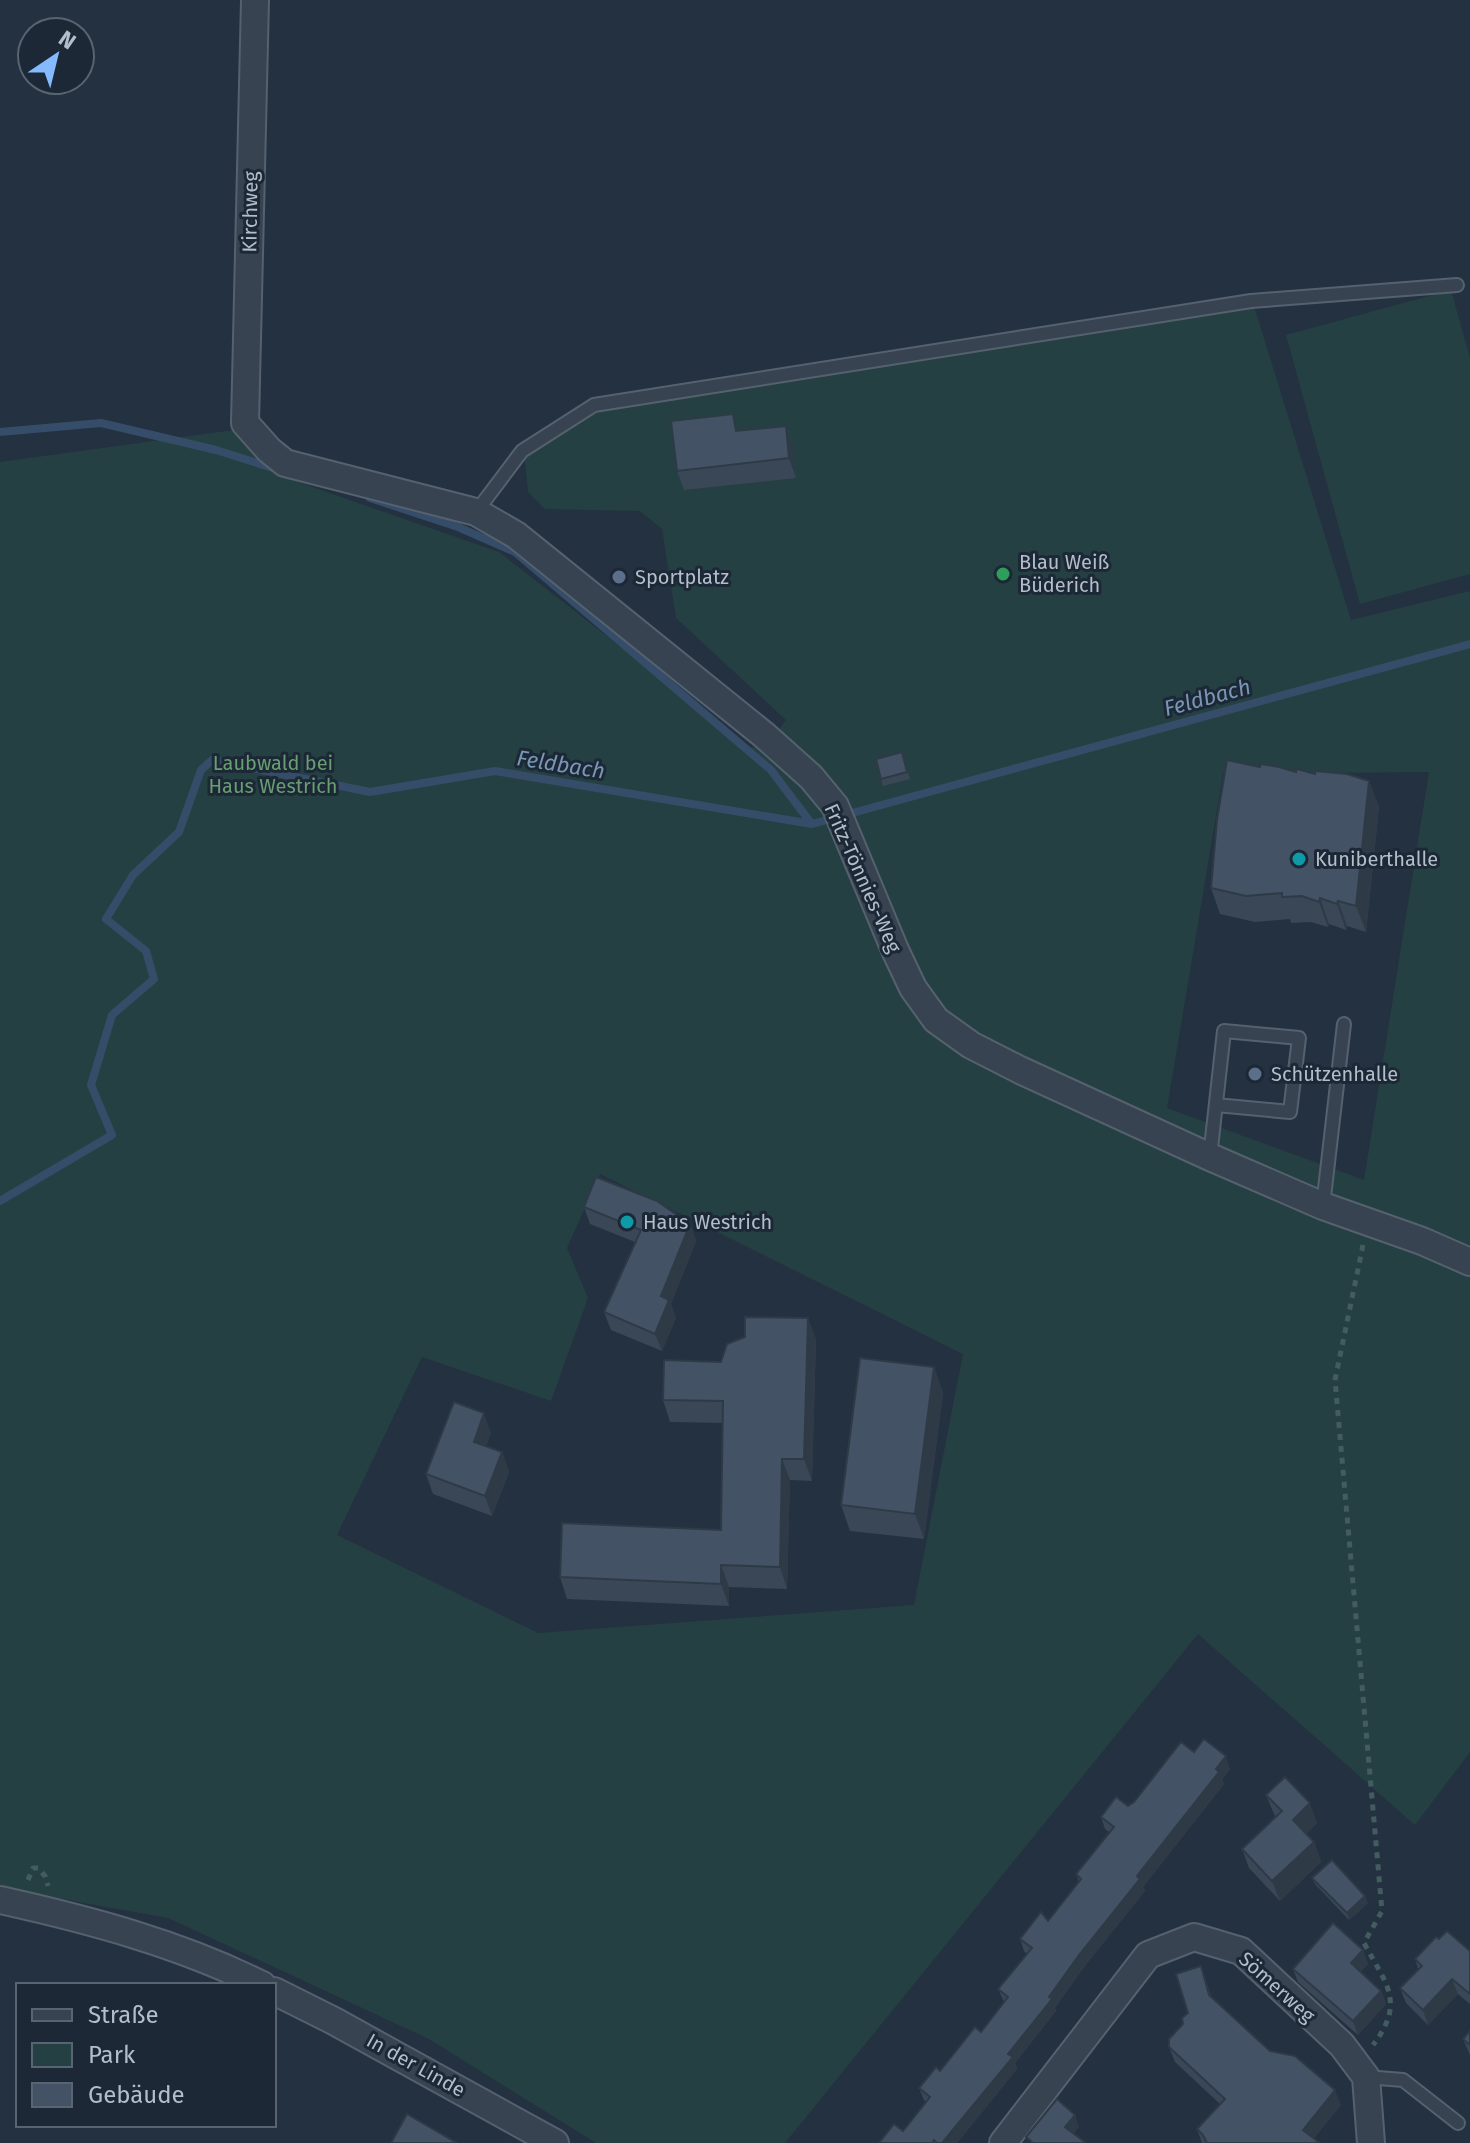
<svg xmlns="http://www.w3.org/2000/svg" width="1470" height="2143" font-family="'Fira Sans',sans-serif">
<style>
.green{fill:#254042;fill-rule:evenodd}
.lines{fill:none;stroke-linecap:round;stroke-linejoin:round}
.stream{stroke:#354d69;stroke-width:8}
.service-casing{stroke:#55616e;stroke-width:16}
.minor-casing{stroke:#55616e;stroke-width:30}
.path{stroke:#435d5f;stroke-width:5;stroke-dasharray:6 6;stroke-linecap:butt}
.service{stroke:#374351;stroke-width:12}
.minor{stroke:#374351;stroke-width:26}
.wall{fill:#3a4757}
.shaded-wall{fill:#2f3a47}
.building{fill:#435365;stroke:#2f3a47;stroke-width:2}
.leisure-dot{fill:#2e9e5b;stroke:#1c2836;stroke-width:3}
.service-dot{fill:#5c6f8a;stroke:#1c2836;stroke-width:3}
.culture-dot{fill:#0f9aa8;stroke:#1c2836;stroke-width:3}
.labels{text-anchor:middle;stroke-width:6;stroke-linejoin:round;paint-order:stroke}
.street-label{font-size:20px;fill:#b3becb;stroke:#1c2836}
.poi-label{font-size:20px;fill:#b3becb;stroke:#1c2836;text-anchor:start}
.park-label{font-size:20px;fill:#689e72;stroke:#1c2836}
.water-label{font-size:22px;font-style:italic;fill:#7996b5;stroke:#1c2836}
</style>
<rect width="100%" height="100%" fill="#233141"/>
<!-- green -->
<g class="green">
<polygon points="1451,290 1470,358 1470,574 1360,604 1286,335"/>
<path d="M 1254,306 L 1351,620 L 1470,591 L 1470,1752 L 1415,1825 L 1198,1634 L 785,2143 L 596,2143 L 429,2039 L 168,1918 L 0,1888 L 0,462 L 234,430 L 298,482 L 499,552 L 749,747 L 766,747 L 786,720 L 676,618 L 662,529 L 640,511 L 545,509 L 528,492 L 524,452 L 595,410 ZM 1429,772 L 1364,1180 L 1167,1108 L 1223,774 ZM 600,1174 L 963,1354 L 914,1605 L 538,1633 L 337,1535 L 422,1357 L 551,1401 L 588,1298 L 567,1248 Z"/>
</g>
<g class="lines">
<!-- stream -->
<g class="stream">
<polyline points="0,432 101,423 216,450 276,469"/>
<polyline points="370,498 458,527 515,552 771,770 811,823"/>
<polyline points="0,1201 112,1135 91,1085 112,1015 154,979 146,951 106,919 133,875 179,832 201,770 212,760 370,792 495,771 812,824 1470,644"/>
</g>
<!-- service casing -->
<g class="service-casing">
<g id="service">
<polyline points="476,512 522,451 594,405 1251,301 1457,285"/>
<polyline points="1210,1157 1224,1031 1299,1038 1290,1112 1216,1105"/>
<polyline points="1323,1206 1344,1024"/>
<polyline points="1366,2077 1403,2080 1458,2123"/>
</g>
</g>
<!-- minor casing -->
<g class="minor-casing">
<g id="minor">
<polyline points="255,0 245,423 269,450 285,463 476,512 516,535 764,735 811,777 835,806 895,950 913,988 936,1020 971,1045 1020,1070 1210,1157 1323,1206 1422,1241 1470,1262"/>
<path d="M 0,1900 C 90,1920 180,1944 262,1985"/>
<polyline points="274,1991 334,2021 555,2143"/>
<polyline points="1003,2143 1148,1955 1194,1937 1241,1951 1342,2045 1366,2077 1371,2143"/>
</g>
</g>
<!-- path -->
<g class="path">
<path d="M 1363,1245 L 1335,1380 L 1382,1911 L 1364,1943 C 1386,1984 1406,2002 1373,2045"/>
<polyline points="28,1880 33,1868 38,1868 45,1876 48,1886"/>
</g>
<!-- service -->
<use href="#service" class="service"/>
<!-- minor -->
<use href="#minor" class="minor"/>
</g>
<!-- wall -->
<g class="wall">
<polygon points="786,426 793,446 796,478 684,490 677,471 739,431"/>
<polygon points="902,752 910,779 883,786 881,779"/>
<polygon points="1260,767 1369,781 1379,807 1366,932 1347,926 1346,930 1329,924 1328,927 1311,922 1291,923 1290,919 1255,922 1220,914 1211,888"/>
<polygon points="584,1207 690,1224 696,1241 671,1304 676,1318 662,1351 611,1330 604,1312 635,1242 590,1224"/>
<polygon points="808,1318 816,1340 812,1481 790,1480 787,1589 729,1587 729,1606 567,1599 560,1577 721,1530 722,1423 670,1422 663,1400 721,1362"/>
<polygon points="934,1367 943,1393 924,1539 850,1531 841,1505"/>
<polygon points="491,1433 486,1446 502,1452 509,1472 492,1516 433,1494 426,1474"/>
<polygon points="1194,1752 1230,1769 1222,1779 1224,1784 1143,1887 1145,1891 1084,1967 1055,2008 1056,2011 1015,2063 1017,2069 957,2143 879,2143 903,2131 926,2102 924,2100 919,2088 940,2071 981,2032 1004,2002 998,1989 1027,1954 1024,1951 1020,1939 1048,1921 1079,1882 1076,1874 1110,1833 1105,1829 1101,1817 1128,1806"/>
<polygon points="1266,1795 1317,1823 1306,1834 1314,1842 1321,1862 1280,1901 1249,1868 1242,1849 1276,1817 1274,1814"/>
<polygon points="1312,1878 1368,1903 1349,1920 1315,1884"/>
<polygon points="1439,1939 1470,1951 1470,2004 1458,1994 1428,2025 1406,2003 1400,1988 1418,1969 1415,1959"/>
<polygon points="1363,1950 1368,1964 1360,1972 1381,1991 1386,2004 1358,2035 1298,1982 1293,1969"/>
<polygon points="1201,1966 1211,1996 1270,2051 1341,2105 1314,2138 1320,2143 1202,2143 1197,2129 1220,2104 1175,2062 1169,2047 1188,2013"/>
<polygon points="1470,2031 1470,2055 1463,2039"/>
</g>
<!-- shaded-wall -->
<g class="shaded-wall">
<polygon points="786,426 793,446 796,478 789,458"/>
<polygon points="1369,781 1379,807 1366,932 1356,906"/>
<polygon points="1320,898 1329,924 1328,927 1319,902"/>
<polygon points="1338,901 1347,926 1346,930 1337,904"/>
<polygon points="690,1224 696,1241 671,1304 676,1318 662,1351 655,1334 661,1296"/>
<polygon points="808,1318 816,1340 812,1481 804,1459"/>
<polygon points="934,1367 943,1393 924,1539 915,1514"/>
<polygon points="484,1413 491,1433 481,1461 474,1442"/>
<polygon points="502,1452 509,1472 492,1516 485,1496"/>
<polygon points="782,1459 790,1480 787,1589 780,1567"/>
<polygon points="721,1565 729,1587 729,1606 721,1584"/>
<polygon points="1226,1756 1230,1769 1222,1779 1224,1784 1143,1887 1145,1891 1084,1967 1055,2008 1056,2011 1015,2063 1017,2069 957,2143 942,2143 1079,1955"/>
<polygon points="1310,1803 1317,1823 1300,1840 1293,1820"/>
<polygon points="1314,1842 1321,1862 1280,1901 1272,1881"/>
<polygon points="1365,1896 1368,1903 1349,1920 1347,1913"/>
<polygon points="1363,1950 1368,1964 1356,1976 1351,1963"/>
<polygon points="1452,1979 1458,1994 1428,2025 1423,2010"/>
<polygon points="1381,1991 1386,2004 1358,2035 1353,2021"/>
<polygon points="1335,2090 1341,2105 1310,2143 1303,2130"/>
<polygon points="1075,2115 1079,2127 1070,2139 1065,2127"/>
</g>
<!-- building -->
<g class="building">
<polygon points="733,414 736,431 786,426 789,458 677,471 671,421"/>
<polygon points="902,752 907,772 881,779 876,759"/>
<polygon points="1227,760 1260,767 1261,764 1279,767 1296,772 1297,769 1315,774 1315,771 1347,774 1369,781 1356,906 1338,901 1337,904 1320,898 1319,902 1302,896 1282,897 1282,893 1246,896 1211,888 1217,820"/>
<polygon points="596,1177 657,1201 690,1224 661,1296 669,1300 655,1334 604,1312 641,1230 584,1207"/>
<polygon points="745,1317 808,1318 804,1459 782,1459 780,1567 721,1565 721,1584 560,1577 562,1523 721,1530 723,1401 663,1400 664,1360 721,1362 727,1344 745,1337"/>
<polygon points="860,1358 934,1367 915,1514 841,1505"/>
<polygon points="454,1402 484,1413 474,1442 502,1452 485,1496 426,1474"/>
<polygon points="1204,1739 1226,1756 1216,1769 1219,1772 1137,1876 1140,1879 1079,1955 1049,1997 1052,1999 1008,2054 1013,2057 942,2143 937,2143 934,2140 932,2143 879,2143 894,2124 903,2131 930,2097 919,2088 936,2067 940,2071 975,2027 981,2032 1008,1997 998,1989 1032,1948 1020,1939 1041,1912 1048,1921 1081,1879 1076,1874 1114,1827 1101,1817 1116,1797 1128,1806 1134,1802 1181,1742 1194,1752"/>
<polygon points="1285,1777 1310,1803 1293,1820 1314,1842 1272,1881 1242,1849 1282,1811 1266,1795"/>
<polygon points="1332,1860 1365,1896 1347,1913 1312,1878"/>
<polygon points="1333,1923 1363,1950 1351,1963 1381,1991 1353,2021 1293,1969"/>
<polygon points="1447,1931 1470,1951 1470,1994 1452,1979 1423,2010 1400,1988 1422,1966 1415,1959 1436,1937 1439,1939"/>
<polygon points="1201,1966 1209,1995 1270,2051 1295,2056 1335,2090 1303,2130 1320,2143 1207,2143 1203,2135 1197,2129 1225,2099 1169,2047 1169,2039 1183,2024 1182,2018 1188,2013 1176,1974"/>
<polygon points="1470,2031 1470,2045 1463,2039"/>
<polygon points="1057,2099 1075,2115 1065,2127 1086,2143 1033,2143 1026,2137"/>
<polygon points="407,2114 457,2143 391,2143"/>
</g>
<!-- markers -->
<circle class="leisure-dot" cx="1003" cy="574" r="8"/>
<g class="service-dot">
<circle cx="619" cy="577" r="8"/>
<circle cx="1255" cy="1074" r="8"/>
</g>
<g class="culture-dot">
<circle cx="1299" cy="859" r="8"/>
<circle cx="627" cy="1222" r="8"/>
</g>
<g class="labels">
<!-- street labels -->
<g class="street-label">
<text transform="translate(250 212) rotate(-89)" y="7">Kirchweg</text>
<text transform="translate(863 878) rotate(66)" y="7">Fritz-Tönnies-Weg</text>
<text transform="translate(1277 1987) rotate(42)" y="7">Sömerweg</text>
<text transform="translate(416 2065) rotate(29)" y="7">In der Linde</text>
</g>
<!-- poi labels -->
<g class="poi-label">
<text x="1019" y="569">Blau Weiß<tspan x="1019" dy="23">Büderich</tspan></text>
<text x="635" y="584">Sportplatz</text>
<text x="1315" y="866">Kuniberthalle</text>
<text x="1271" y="1081">Schützenhalle</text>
<text x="643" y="1229">Haus Westrich</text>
</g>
<!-- park labels -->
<g class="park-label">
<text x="273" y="770">Laubwald bei<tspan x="273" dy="23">Haus Westrich</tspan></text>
</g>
<!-- water labels -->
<g class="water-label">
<text transform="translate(1207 697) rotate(-15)" y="8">Feldbach</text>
<text transform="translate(561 764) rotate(9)" y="8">Feldbach</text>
</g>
</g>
<!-- legend -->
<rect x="16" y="1983" width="260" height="144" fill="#1c2836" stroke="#586472" stroke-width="2"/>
<rect x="32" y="2009" width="40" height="12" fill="#374351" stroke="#586472" stroke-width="2"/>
<text x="88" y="2023" font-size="24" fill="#b3becb">Straße</text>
<rect x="32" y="2043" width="40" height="24" fill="#254042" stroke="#586472" stroke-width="2"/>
<text x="88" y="2063" font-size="24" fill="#b3becb">Park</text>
<rect x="32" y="2083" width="40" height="24" fill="#435365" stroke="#586472" stroke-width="2"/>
<text x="88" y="2103" font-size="24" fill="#b3becb">Gebäude</text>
<!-- north arrow -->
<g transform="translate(56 56) rotate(35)"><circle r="38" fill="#1c2836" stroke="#586472" stroke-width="2"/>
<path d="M0-6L14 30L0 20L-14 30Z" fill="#85baff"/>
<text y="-12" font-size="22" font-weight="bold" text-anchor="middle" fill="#b3becb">N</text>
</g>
</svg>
